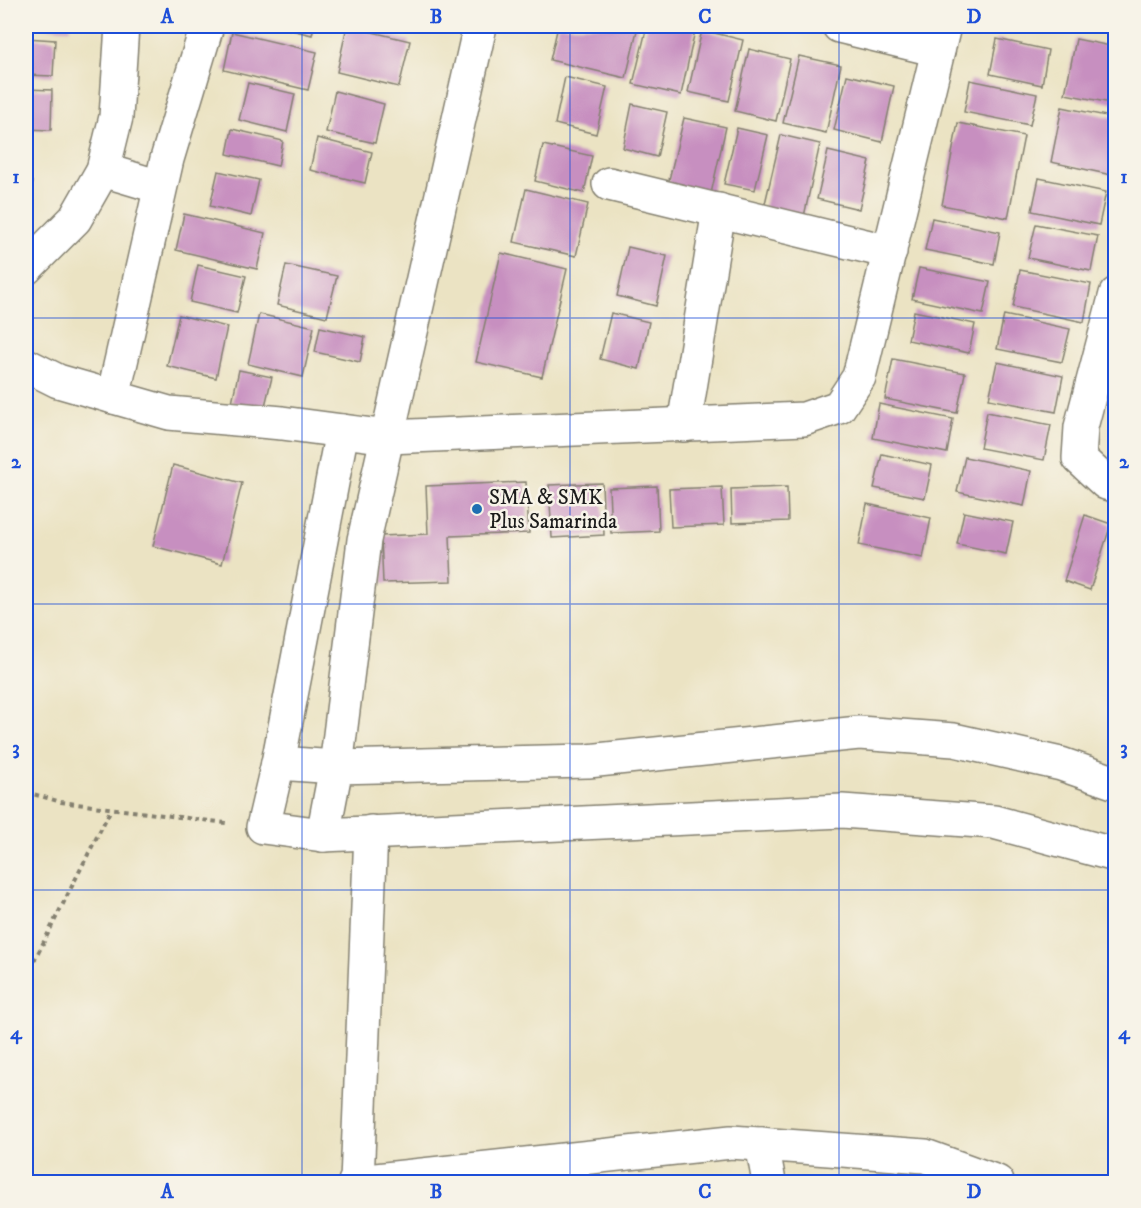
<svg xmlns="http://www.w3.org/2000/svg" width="1141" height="1208" font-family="'IM FELL DW Pica',serif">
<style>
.building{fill:#c78fc0}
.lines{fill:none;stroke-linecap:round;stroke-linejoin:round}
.minor-casing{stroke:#848070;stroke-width:36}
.path{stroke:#848070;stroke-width:4;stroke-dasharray:4.5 4.5;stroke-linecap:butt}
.minor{stroke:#fff;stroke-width:33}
.grid{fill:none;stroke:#1d4ed8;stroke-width:1.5;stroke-opacity:0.55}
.poi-dot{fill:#1f6fb2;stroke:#f7f3e8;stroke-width:2}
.labels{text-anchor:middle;stroke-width:5;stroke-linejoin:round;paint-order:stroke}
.poi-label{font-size:21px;fill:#1c1c1c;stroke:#f7f3e8;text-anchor:start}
.neatline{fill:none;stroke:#1d4ed8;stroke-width:2}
.grid-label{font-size:20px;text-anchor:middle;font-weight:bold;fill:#1d4ed8}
</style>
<rect width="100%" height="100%" fill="#f7f3e8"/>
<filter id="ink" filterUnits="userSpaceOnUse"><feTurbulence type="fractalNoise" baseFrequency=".0167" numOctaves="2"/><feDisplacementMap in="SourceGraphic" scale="12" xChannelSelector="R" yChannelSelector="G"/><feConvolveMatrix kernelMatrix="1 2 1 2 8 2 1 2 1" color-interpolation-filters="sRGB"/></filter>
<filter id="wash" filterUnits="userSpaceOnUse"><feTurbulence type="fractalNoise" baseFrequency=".008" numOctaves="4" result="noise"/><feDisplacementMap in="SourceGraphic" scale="24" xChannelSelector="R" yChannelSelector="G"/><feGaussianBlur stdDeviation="1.35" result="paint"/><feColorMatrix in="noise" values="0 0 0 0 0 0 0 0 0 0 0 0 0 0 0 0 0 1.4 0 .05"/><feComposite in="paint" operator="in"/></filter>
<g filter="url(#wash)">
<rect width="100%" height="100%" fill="#ebe3c3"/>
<g id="blocks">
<!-- building -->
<g class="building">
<polygon points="40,26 70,26 70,29 40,27"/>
<polygon points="275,26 314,26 312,35"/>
<polygon points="347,26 410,41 399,87 337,72"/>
<polygon points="558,26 638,26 626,78 550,60"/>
<polygon points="647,26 696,26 681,95 633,84"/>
<polygon points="1017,26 1046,26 1045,33"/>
<polygon points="1092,27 1116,26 1116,31"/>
<polygon points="702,30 743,40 729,101 688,92"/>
<polygon points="232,32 317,52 308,90 224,70"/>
<polygon points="26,38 55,40 53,76 26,75"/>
<polygon points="997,39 1048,50 1042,85 990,74"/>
<polygon points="1076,39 1116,47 1116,104 1065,94"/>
<polygon points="749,49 790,59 776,121 735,111"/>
<polygon points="799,56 841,65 826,133 783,123"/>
<polygon points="847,75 894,86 882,142 834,130"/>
<polygon points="565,77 607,87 596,134 555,124"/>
<polygon points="970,80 1037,94 1030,125 964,112"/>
<polygon points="248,83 295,94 287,132 239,120"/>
<polygon points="26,89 52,90 51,130 26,129"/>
<polygon points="335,91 384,104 375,143 326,132"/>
<polygon points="632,104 667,112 657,157 623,148"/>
<polygon points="1062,107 1116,118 1116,176 1051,162"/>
<polygon points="684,118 726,127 710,198 667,188"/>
<polygon points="958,123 1024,136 1008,218 942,205"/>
<polygon points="737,128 768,135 755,190 724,184"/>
<polygon points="232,129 283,141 278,166 227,154"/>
<polygon points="781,135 820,144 803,221 763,212"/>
<polygon points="317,138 372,152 365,183 310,170"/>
<polygon points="543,145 592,156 584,193 535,181"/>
<polygon points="828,151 870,161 859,209 817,199"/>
<polygon points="218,171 259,180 251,216 210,206"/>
<polygon points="26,175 33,183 26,190"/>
<polygon points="1039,178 1106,192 1099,225 1032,211"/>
<polygon points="526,189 588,204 576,256 514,242"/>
<polygon points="184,214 265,233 257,269 176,250"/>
<polygon points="932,218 1000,232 994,264 925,250"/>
<polygon points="1036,224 1098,236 1091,271 1028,258"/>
<polygon points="628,247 667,256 656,306 617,296"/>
<polygon points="501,253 567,269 542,377 476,362"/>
<polygon points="198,265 246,276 237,313 190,302"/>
<polygon points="286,265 337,276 327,317 277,305"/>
<polygon points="919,268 990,282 983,314 912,299"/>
<polygon points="1020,270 1091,284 1084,322 1013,307"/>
<polygon points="914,311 975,324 969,353 908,340"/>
<polygon points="611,313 649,322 639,369 600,359"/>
<polygon points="259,314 314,327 303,377 248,364"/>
<polygon points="179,315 227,327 216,378 167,366"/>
<polygon points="1004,315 1070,329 1062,362 997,349"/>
<polygon points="320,327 365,337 360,362 315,352"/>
<polygon points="893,359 965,373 957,413 885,399"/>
<polygon points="997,362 1063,376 1056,412 989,399"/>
<polygon points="239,370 272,377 264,410 232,402"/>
<polygon points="879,404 953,419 947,453 873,438"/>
<polygon points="987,412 1051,425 1044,460 980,448"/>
<polygon points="882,454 932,465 925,498 874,488"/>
<polygon points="965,457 1031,471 1024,506 957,492"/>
<polygon points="173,465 242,483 222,564 153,546"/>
<polygon points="526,482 529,533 450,536 452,581 383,583 381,536 428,534 426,486"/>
<polygon points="602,483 604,535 552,538 549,485"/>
<polygon points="657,486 659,531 611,533 609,488"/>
<polygon points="722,487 724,525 671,527 669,489"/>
<polygon points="787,487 788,521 732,523 731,489"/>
<polygon points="867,504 931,518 923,558 859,545"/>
<polygon points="964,512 1013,522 1006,554 957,544"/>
<polygon points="1085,515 1111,524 1090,590 1064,581"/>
<polygon points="1116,572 1116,595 1109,592"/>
</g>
</g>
</g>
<g filter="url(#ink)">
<use href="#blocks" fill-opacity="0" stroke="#848070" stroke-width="1.5"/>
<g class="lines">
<!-- minor casing -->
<g class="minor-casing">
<g id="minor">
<polyline points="839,26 938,50"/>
<polyline points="103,170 160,187"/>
<polyline points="609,184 890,252"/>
<polyline points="26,268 75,219 103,170 116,117 122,26"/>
<polyline points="1116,294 1081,427 1079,458 1106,483 1116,486"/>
<polyline points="26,365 58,381 169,413 282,423 388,437 804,419 839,407 859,377 944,26"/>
<polyline points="113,397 167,159 207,26"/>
<polyline points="684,425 719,210"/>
<polyline points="342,431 278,763 263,827 323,835 842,811 994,822 1116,855"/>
<polyline points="278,763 336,767 588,761 859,733 954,740 1061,764 1116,783"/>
<polyline points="323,835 336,767 364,540 480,26"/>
<polyline points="762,1144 769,1182"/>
<polyline points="355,1182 357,1182 371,832"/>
<polyline points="357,1182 731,1142 925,1156 997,1182"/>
</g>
</g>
<!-- path -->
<g class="path">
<polyline points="26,792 61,802 226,823"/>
<polyline points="26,977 111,809"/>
</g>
<!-- minor -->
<use href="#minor" class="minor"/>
</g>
</g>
<!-- grid -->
<path class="grid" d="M 302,26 L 302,1182M 570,26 L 570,1182M 839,26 L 839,1182M 26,318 L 1116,318M 26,604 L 1116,604M 26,890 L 1116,890"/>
<!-- markers -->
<circle class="poi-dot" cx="477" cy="509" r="6"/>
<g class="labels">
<!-- poi labels -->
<g class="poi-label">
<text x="489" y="504">SMA &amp; SMK<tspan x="489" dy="24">Plus Samarinda</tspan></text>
</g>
</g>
<!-- margin -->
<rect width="1141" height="1208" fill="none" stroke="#f7f3e8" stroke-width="66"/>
<rect x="33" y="33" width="1075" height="1142" class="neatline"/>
<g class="grid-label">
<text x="167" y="23">A</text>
<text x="436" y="23">B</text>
<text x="705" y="23">C</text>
<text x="974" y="23">D</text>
<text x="16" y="183">1</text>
<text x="1124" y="183">1</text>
<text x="16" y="468">2</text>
<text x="1124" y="468">2</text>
<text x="16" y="754">3</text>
<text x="1124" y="754">3</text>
<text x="16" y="1039">4</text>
<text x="1124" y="1039">4</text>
<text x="167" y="1198">A</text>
<text x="436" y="1198">B</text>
<text x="705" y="1198">C</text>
<text x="974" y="1198">D</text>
</g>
</svg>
